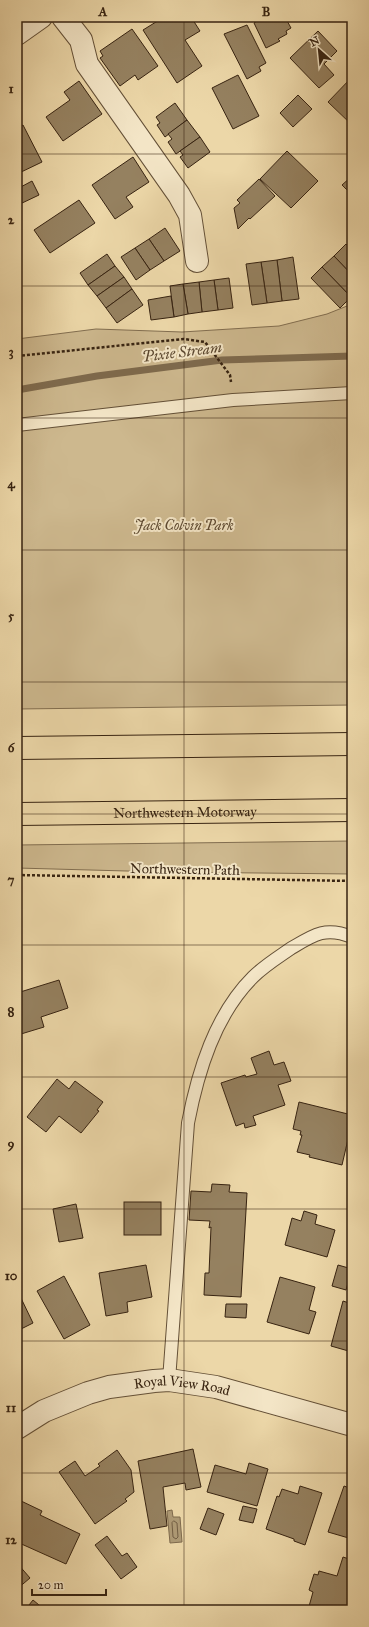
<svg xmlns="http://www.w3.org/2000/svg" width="369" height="1627" font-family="'IM FELL Great Primer',serif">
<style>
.green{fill:#cdb88e;stroke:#826e50}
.water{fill:#ae9a75;stroke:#7e6a4d}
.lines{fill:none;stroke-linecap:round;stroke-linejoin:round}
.shore{stroke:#725e43;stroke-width:1}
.stream{stroke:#7e6a4d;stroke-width:7}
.building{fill:#958160;stroke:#372311}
.service-casing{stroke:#645037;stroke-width:14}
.minor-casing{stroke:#645037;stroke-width:24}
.tertiary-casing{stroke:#645037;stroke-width:24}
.motorway-casing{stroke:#372311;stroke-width:24}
.path{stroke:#372311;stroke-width:2.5;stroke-dasharray:3 2;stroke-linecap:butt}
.service{stroke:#f3e5c6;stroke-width:12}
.minor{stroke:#f3e5c6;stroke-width:22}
.tertiary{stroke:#f3e5c6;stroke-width:22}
.motorway{stroke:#ecd7a8;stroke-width:22}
.grid{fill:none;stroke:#372311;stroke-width:1;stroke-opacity:0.55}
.labels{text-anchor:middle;stroke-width:4;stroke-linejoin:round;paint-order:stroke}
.park-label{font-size:14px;font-style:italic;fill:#5c4830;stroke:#f3e5c6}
.street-label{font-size:14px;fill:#372311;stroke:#f3e5c6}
.water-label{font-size:15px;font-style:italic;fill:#5b472f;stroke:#f3e5c6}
.neatline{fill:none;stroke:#372311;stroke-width:1.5}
.grid-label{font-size:13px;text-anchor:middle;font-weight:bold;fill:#372311}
</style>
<rect width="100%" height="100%" fill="#ecd7a8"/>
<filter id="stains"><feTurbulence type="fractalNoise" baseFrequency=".005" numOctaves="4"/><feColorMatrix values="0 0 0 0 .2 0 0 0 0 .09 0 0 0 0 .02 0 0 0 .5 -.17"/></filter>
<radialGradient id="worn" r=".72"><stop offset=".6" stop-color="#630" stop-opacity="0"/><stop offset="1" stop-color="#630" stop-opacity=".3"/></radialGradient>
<!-- green -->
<g class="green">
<polygon points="352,304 352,705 17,709 17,339 96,329 182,332 279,326 327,314"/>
<polygon points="352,841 352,874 163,872 17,868 17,845"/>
</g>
<!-- water -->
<polygon class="water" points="172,1510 173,1517 180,1517 182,1542 170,1543 167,1511"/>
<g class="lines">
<!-- shore -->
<polygon class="shore" points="174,1521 177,1523 178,1537 176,1539 173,1537 172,1523"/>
<!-- stream -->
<polyline class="stream" points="17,390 97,376 222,360 352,356"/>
</g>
<!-- building -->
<g class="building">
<polygon points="164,17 191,17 200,31 185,40 202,66 177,83 143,30"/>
<polygon points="263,17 285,17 291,28 286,31 287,34 278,39 280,41 266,48 254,23"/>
<polygon points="247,25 266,63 259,67 261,71 247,79 224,34"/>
<polygon points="132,29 158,66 138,80 135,75 120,86 100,58 103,56 100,51"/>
<polygon points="318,31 337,51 324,64 334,75 319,88 290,58"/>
<polygon points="238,75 259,116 233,129 212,88"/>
<polygon points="352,77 352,125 328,102"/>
<polygon points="79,81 102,114 63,141 46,117 70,100 64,92"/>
<polygon points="298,95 312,109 293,127 280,113"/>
<polygon points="175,103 187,120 165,137 157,125 160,123 156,117"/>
<polygon points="187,120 200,137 176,154 168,142 172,139 168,134"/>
<polygon points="23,125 42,162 17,174 17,128"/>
<polygon points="200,137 210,152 188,168 180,157 183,155 180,151"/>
<polygon points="287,151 318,181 291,208 260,179"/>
<polygon points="133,157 149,182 126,197 133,207 115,219 92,185"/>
<polygon points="352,176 352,195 342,185"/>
<polygon points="259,179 275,196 250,219 249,218 238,229 234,208 240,203 237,200"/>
<polygon points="32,181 39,195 20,204 17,198 17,189"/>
<polygon points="79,200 95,223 50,253 34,230"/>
<polygon points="165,228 180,251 164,261 149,239"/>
<polygon points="149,239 164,261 150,270 135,248"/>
<polygon points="346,244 352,251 352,275 334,256"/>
<polygon points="135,248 150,270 136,280 121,257"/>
<polygon points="107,254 115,266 88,285 80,273"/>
<polygon points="334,256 352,275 351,297 322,267"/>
<polygon points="293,257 299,299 282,301 277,260"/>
<polygon points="277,260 282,301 267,303 261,262"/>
<polygon points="261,262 267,303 252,305 246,264"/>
<polygon points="115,266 124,277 97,296 88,285"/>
<polygon points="322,267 351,297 340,308 311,278"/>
<polygon points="124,277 132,289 106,308 97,296"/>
<polygon points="229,278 233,308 218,310 214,280"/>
<polygon points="214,280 218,310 202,312 199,282"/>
<polygon points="199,282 202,312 188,314 183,284"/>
<polygon points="183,284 188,314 174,317 170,286"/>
<polygon points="132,289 143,305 117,323 106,308"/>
<polygon points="171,296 174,317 151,320 148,300"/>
<polygon points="59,980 68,1008 41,1017 44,1027 21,1034 17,1024 17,993"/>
<polygon points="269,1051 274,1065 284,1062 291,1081 278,1085 285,1105 253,1116 256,1125 245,1128 244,1123 236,1126 221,1083 245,1075 246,1077 257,1074 251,1058"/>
<polygon points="57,1079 69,1089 75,1081 103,1102 97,1110 99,1111 81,1133 59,1116 46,1132 27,1117"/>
<polygon points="299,1102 352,1115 352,1122 342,1165 309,1157 310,1155 297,1152 302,1135 300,1135 301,1131 293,1129"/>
<polygon points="212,1184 230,1185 229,1192 247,1193 241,1297 204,1295 205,1273 209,1273 211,1227 209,1228 210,1221 189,1220 191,1191 211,1192"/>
<rect x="124" y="1202" width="37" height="33"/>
<polygon points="76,1204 83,1238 59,1242 53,1209"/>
<polygon points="304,1211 317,1215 315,1224 335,1230 327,1257 285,1245 292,1218 301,1221"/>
<polygon points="146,1265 152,1297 127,1302 128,1312 106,1316 99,1273"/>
<polygon points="338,1265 352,1269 346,1290 332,1286"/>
<polygon points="64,1276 90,1325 64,1339 37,1291"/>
<polygon points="280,1277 315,1287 309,1310 316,1312 309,1334 267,1322"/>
<polygon points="19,1294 33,1323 17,1331 17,1295"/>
<polygon points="343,1301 352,1304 352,1352 331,1346"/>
<polygon points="226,1304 247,1304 246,1318 225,1317"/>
<polygon points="193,1449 201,1487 186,1490 185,1483 163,1487 167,1526 150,1529 138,1461"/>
<polygon points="117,1450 131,1470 134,1492 125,1499 127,1501 95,1524 59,1472 75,1461 85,1476 100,1466 98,1464"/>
<polygon points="249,1463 268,1469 257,1506 207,1492 215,1465 246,1474"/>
<polygon points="300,1486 322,1493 305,1545 294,1541 294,1539 266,1529 277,1496 279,1497 282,1489 298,1494"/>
<polygon points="344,1486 352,1489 352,1539 328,1532"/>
<polygon points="19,1500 42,1511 40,1515 80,1534 66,1564 17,1542 17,1504"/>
<polygon points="243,1506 257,1509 253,1523 239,1520"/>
<polygon points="208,1508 224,1514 216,1535 200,1529"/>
<polygon points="107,1536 122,1556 127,1553 137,1567 121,1579 95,1545"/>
<polygon points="343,1557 352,1560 352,1590 346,1610 308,1610 313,1592 309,1590 314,1574 318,1575 319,1571 337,1576"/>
<polygon points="17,1563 30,1578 17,1589"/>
<polygon points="33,1600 45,1610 25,1610"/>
</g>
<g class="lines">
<!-- service casing -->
<g class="service-casing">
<g id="service">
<polyline points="17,425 233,400 352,393"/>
<path d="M 169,1380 L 188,1123 C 198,1071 215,1015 253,977 C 264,966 277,958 290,949 C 313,935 325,926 352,937"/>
</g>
</g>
<!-- minor casing -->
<g class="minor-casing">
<g id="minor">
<polyline points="63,17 81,40 87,64 179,195 190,215 197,261"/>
<polyline points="17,34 41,17"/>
</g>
</g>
<!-- tertiary casing -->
<g class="tertiary-casing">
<g id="tertiary">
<path id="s1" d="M 17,1428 L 44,1411 L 88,1393 L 109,1387 L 154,1381 L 169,1380 L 216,1387 L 352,1425"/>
</g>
</g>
<!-- motorway casing -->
<g class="motorway-casing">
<g id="motorway">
<polyline points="17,748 352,744"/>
<path id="s2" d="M 17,814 L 352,810"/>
</g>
</g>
<!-- path -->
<g class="path">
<polyline points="17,356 184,339 205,342 230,375 231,382"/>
<polyline points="17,875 352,881"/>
</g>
<!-- service -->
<use href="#service" class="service"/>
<!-- minor -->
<use href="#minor" class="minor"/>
<!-- tertiary -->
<use href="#tertiary" class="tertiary"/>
<!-- motorway -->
<use href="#motorway" class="motorway"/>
</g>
<!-- grid -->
<path class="grid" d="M 184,17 L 184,1610M 17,154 L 352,154M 17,286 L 352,286M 17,418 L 352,418M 17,550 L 352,550M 17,682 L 352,682M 17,814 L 352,814M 17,945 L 352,945M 17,1077 L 352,1077M 17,1209 L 352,1209M 17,1341 L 352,1341M 17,1473 L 352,1473"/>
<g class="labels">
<!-- park labels -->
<g class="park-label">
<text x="184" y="530">Jack Colvin Park</text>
</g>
<!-- street labels -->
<g class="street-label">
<text dy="5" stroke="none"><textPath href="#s2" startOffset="168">Northwestern Motorway</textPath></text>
<text transform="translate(185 869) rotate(1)" y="5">Northwestern Path</text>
<text dy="5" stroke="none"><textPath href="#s1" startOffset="175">Royal View Road</textPath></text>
</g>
<!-- water labels -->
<g class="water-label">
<text transform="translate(182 352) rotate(-7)" y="5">Pixie Stream</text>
</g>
</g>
<!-- margin -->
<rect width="369" height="1627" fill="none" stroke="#ecd7a8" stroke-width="44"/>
<!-- north arrow -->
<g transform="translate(319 50) rotate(333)" stroke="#f3e5c6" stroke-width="3" paint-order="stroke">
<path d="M0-3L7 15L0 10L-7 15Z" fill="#372311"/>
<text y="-6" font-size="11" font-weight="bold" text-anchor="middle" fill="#372311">N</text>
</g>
<!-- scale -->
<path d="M32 1589v6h74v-6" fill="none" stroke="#372311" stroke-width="2"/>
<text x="38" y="1589" font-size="12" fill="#372311" stroke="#f3e5c6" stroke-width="3" paint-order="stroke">20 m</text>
<rect x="22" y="22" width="325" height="1583" class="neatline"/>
<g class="grid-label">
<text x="103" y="16">A</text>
<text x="266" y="16">B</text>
<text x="11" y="93">1</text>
<text x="11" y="224">2</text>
<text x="11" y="356">3</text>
<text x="11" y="488">4</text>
<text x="11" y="620">5</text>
<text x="11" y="752">6</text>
<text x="11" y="884">7</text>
<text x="11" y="1016">8</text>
<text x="11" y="1148">9</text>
<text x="11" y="1280">10</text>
<text x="11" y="1412">11</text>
<text x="11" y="1544">12</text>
</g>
<rect width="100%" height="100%" filter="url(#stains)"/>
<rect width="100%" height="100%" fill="url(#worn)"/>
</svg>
